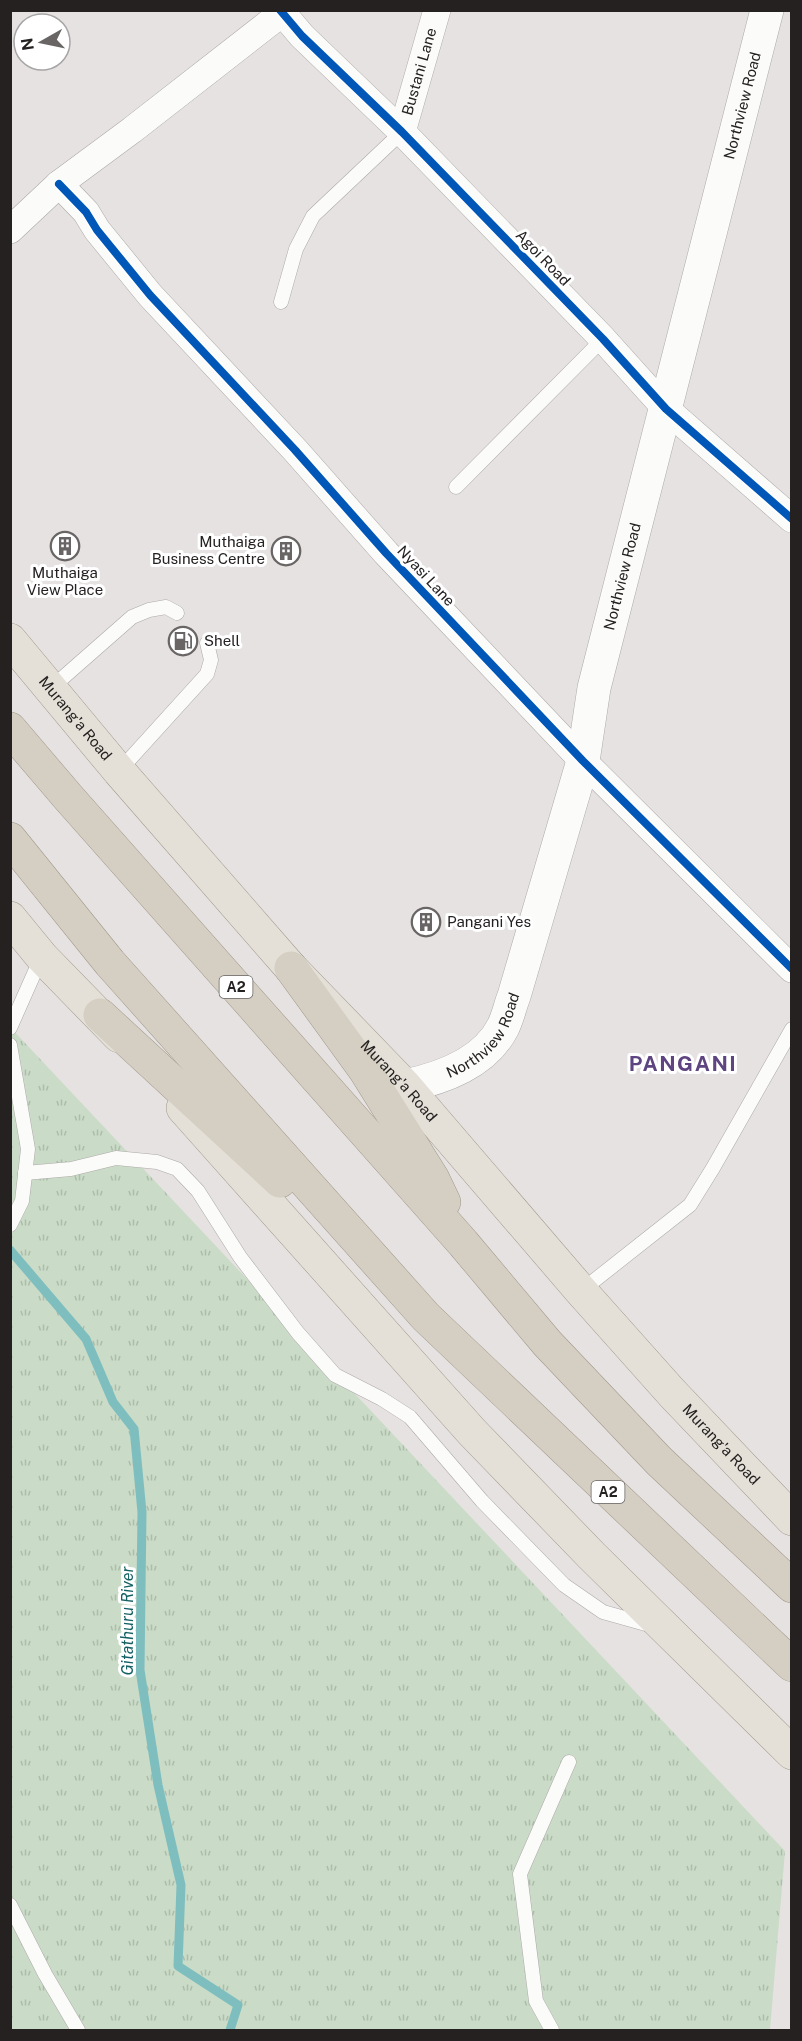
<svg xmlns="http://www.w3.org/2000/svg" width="802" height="2041" font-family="'Public Sans',sans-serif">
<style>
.grass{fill:url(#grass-tufts)}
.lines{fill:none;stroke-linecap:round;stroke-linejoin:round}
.stream{stroke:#7fbebf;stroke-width:9}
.lane-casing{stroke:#ada9a8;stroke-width:15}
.street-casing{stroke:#ada9a8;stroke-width:28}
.secondary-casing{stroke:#ada9a8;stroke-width:34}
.primary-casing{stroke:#a1998b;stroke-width:34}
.highway-casing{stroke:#a1998b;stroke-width:34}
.lane{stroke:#fbfbfa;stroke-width:14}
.street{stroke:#fbfbfa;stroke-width:27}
.secondary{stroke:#fbfbfa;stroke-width:33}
.primary{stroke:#e4e0d8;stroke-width:33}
.highway{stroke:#d5cec2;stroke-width:33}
.cycleway-casing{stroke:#fff;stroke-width:11}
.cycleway{stroke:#0057b8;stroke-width:8}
.labels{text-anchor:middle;stroke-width:6;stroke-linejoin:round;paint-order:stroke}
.shield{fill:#fff;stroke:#666463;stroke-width:1.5}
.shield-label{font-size:14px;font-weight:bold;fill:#242120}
.street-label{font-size:15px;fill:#242120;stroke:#fff}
.poi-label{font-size:15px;fill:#242120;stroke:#fff;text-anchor:start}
.water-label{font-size:16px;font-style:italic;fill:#146164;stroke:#fff}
.district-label{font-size:21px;font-weight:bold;letter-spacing:1.5px;fill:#5e4481;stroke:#fff}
</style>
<defs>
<pattern id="grass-tufts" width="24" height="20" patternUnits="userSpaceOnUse" patternTransform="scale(1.5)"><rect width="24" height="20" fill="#cadcc7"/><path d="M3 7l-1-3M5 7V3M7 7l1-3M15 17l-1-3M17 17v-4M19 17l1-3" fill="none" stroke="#adbcab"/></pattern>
</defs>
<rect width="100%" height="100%" fill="#e6e2e1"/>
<!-- grass -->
<polygon class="grass" points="10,1027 785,1851 770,2030 11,2030"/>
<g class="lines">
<!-- stream -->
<polyline class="stream" points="10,1250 86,1339 113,1402 134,1429 142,1512 140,1670 158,1785 181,1885 178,1966 238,2005 230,2030"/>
<!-- lane casing -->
<g class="lane-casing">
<g id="lane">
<polyline points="281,302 296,249 313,216 402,132"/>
<polyline points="456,487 603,339"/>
<polyline points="50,689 132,617 149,610 166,607 177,613"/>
<polyline points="119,771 207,674 211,660 207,643"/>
<polyline points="10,1028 41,958"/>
<polyline points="10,1045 28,1149 22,1201 10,1225"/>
<polyline points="25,1173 71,1169 116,1158 157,1162 177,1169 198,1191 240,1257 298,1333 335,1375 382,1399 410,1417 482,1501 564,1585 603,1612 653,1626"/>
<polyline points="581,1291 690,1205 713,1168 792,1029"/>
<polyline points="10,1905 45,1974 78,2030"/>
<polyline points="552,2030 536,2001 520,1874 569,1762"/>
</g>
</g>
<!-- street casing -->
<g class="street-casing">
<g id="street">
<polyline points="280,10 302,36 402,132 603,339 666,409 792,519"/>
<path id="s1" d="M 402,132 L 437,10"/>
<polyline points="59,184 86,212 97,230 150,295 295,450 386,553 583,761 792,969"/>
<polyline points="10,230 59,184 132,130 282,13"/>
</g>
</g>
<!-- secondary casing -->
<g class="secondary-casing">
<g id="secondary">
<path id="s2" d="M 405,1086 C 443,1078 485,1063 503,1027 C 508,1017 510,1006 514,996 L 583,761 L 594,688 L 767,10"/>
</g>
</g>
<!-- primary casing -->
<g class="primary-casing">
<g id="primary">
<path id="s3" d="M 10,640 L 119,771 L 291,968 L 405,1086 L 581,1291 L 672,1393 L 792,1519"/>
<polyline points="10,918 42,957 119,1036"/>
<polyline points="183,1108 472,1432 592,1556 792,1753"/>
</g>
</g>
<!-- highway casing -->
<g class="highway-casing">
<g id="highway">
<polyline points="10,729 68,797 463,1243 547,1343 659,1461 792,1586"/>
<polyline points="10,839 110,963 426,1317 792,1665"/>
<polyline points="291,968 365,1070 433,1179 444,1202"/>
<polyline points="100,1015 280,1181"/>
</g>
</g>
<!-- lane -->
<use href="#lane" class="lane"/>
<!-- street -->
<use href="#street" class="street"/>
<!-- secondary -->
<use href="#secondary" class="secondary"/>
<!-- primary -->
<use href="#primary" class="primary"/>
<!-- highway -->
<use href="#highway" class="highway"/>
<!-- cycleway casing -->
<g class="cycleway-casing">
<g id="cycleway">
<polyline points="280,10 302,36 402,132 603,339 666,409 792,519"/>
<polyline points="59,184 86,212 97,230 150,295 295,450 386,553 583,761 792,969"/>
</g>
</g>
<!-- cycleway -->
<use href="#cycleway" class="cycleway"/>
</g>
<!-- icons -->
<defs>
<g id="building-ring" transform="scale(1.5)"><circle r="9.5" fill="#fff" stroke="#686564" stroke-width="1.5"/><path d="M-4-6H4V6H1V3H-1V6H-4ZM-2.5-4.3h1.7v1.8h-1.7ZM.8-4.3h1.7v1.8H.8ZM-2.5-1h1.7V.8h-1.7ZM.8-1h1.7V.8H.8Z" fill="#686564"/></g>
<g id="fuel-ring" transform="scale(1.5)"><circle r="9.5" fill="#fff" stroke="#686564" stroke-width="1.5"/><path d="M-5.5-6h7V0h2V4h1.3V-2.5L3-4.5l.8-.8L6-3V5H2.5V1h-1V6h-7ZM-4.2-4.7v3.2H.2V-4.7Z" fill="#686564"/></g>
</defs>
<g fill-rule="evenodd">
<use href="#building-ring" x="65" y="546"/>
<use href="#building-ring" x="286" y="551"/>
<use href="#fuel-ring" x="183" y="641"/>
<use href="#building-ring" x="426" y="922"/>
</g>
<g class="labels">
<!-- shield labels -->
<g class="shield">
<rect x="219.5" y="976" width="33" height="22" rx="4.5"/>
<rect x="591.5" y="1481" width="33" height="22" rx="4.5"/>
</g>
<g class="shield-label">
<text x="236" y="992">A2</text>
<text x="608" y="1497">A2</text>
</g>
<!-- street labels -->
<g class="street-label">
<text dy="5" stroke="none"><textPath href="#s1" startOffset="63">Bustani Lane</textPath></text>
<text dy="5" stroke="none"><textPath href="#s2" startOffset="1071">Northview Road</textPath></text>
<text transform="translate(543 258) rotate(46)" y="5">Agoi Road</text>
<text transform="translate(426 576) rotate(47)" y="5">Nyasi Lane</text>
<text dy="5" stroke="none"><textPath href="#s2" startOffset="585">Northview Road</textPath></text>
<text dy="5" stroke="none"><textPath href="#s3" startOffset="102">Murang'a Road</textPath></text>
<text dy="5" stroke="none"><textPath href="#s2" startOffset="99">Northview Road</textPath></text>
<text dy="5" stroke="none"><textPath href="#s3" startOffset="588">Murang'a Road</textPath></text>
<text dy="5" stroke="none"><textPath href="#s3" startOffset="1074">Murang'a Road</textPath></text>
</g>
<!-- poi labels -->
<g class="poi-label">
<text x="265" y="547" text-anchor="end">Muthaiga<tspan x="265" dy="17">Business Centre</tspan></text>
<text x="65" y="578" text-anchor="middle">Muthaiga<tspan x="65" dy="17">View Place</tspan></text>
<text x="204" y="646">Shell</text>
<text x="447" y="927">Pangani Yes</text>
</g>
<!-- water labels -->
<g class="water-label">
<text transform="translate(127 1621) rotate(-90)" y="6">Gitathuru River</text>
</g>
<!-- district labels -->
<g class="district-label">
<text x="683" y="1071">PANGANI</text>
</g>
</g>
<!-- border -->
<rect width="802" height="2041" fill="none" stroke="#242120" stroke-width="24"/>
<!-- north arrow -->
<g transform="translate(42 42) rotate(261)"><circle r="28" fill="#ffffff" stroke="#a7a6a6" stroke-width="1.5"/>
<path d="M0-4.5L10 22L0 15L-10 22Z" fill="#686564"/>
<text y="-9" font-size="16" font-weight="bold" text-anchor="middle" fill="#242120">N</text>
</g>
</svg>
